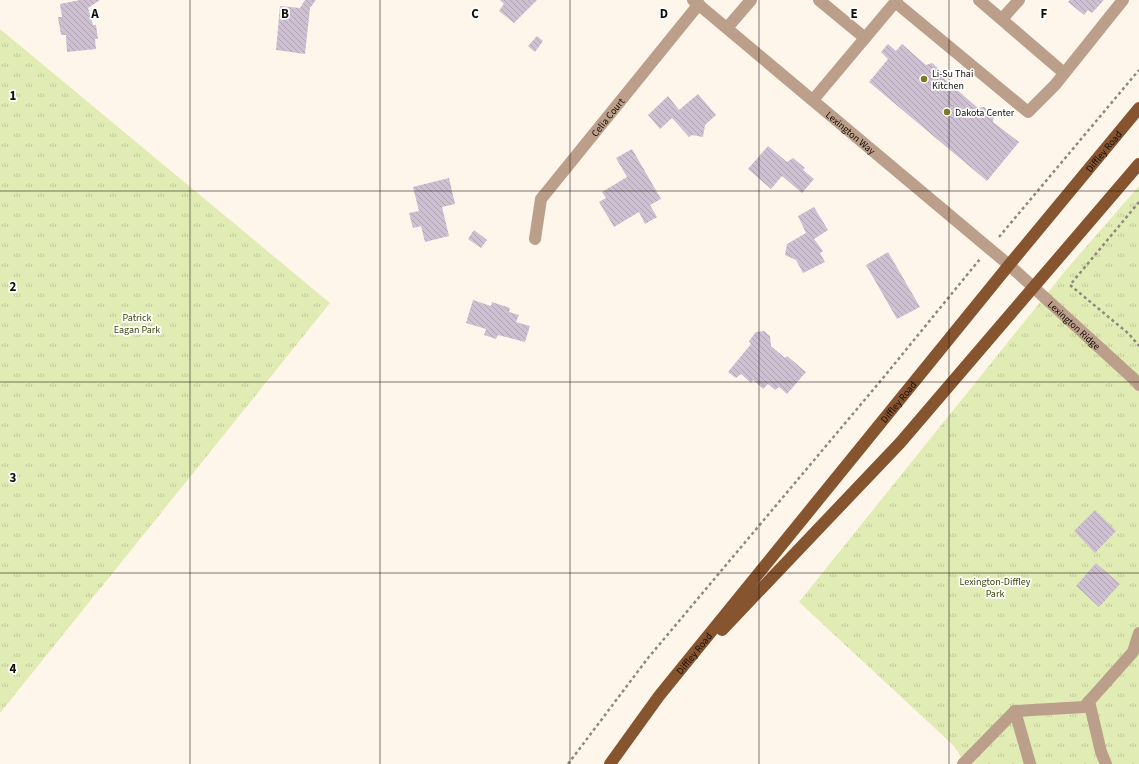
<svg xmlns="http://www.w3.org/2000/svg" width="1139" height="764" font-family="'Source Sans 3',sans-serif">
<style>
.park{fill:url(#park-tufts)}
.building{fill:url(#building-back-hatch)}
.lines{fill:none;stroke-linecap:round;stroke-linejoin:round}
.path{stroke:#8f8880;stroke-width:2.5;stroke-dasharray:3 3;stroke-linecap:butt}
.minor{stroke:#bc9f8b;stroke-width:12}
.major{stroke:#875430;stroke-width:12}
.grid{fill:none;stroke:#120e08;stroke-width:1;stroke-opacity:0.55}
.poi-dot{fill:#7b7a21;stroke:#fff;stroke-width:1.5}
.labels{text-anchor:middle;stroke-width:3.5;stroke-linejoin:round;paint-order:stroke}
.poi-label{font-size:10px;fill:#120e08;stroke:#fff;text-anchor:start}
.street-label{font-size:10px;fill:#120e08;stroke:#fff}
.park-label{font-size:10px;fill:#3b4308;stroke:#fff}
.grid-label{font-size:13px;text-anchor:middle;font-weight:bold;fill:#120e08;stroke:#fff;stroke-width:3.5;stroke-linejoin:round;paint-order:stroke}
</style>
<defs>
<pattern id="park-tufts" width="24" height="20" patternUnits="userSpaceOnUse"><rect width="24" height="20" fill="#e1ecb4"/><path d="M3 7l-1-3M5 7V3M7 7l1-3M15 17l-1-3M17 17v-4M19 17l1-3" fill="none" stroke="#c0c999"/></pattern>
<pattern id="building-back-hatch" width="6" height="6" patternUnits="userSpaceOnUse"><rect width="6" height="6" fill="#cec0d2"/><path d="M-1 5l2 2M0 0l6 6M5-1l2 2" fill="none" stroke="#b0a4b3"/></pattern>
</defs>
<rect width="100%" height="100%" fill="#fff6eb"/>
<!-- park -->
<g class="park">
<polygon points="0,29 330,303 0,713"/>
<polygon points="1139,186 1139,764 965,764 954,746 799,602 1065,271"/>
</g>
<!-- building -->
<g class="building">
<polygon points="80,0 100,0 88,8 93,25 96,25 98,39 95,39 96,49 67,52 66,35 61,35 58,17 62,17 60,4"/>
<polygon points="305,0 316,0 310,8 305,54 276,50 280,6 300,8"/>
<polygon points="500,0 537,0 514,23 499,11 504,4"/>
<polygon points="1070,0 1104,0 1092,13 1088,10 1084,15 1068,2"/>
<polygon points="537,36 543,41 535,52 528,46"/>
<polygon points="888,44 896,51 902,44 926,65 932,63 941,71 941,76 978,108 984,107 994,115 993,122 1019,142 987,181 869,82 888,59 881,52"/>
<polygon points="698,94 716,115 705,125 703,137 692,135 689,137 672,118 660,129 648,115 668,96 679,110"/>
<polygon points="768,146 787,162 793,158 805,168 803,170 814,179 802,193 782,176 771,189 748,169"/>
<polygon points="632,149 661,199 650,205 657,217 645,224 639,212 614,227 599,202 606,198 602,192 627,177 616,158"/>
<polygon points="449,178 455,204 442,207 449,236 425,242 421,226 413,228 409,213 419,211 413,187"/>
<polygon points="814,207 828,230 814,239 823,251 820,253 825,262 803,273 796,260 785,255 787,244 806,233 798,216"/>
<polygon points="474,230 487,240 481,248 468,239"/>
<polygon points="888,252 920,307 897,319 866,265"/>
<polygon points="473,300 491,306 492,302 510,308 509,312 519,315 516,322 530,326 525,342 498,335 496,339 484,335 486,329 466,323"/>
<polygon points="764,331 770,336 771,346 785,358 787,356 806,372 787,394 779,387 775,390 768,384 763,389 753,380 751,383 741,374 736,378 728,372 751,344 749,341 756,332"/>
<polygon points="1095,510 1116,531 1095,553 1074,531"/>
<polygon points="1096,563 1120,584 1099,607 1076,586"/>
</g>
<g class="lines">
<!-- path -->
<g class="path">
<polyline points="1139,202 1070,285 1129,334 1139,346"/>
<polyline points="999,237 1139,70"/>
<polyline points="568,764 648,658 883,378 980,259"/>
</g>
<!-- minor -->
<g class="minor">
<path id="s1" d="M 693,0 L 1009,265 L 1136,381 L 1139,385"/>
<polyline points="819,0 865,38"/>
<polyline points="979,0 1064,73"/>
<polyline points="895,2 1028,112 1055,85 1123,0"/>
<polyline points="1002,19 1019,0"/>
<polyline points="727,28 751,0"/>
<polyline points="813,100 897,0"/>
<path id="s2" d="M 535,239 L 541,199 L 699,4"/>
<polyline points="1089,701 1101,752 1106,764"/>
<polyline points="1015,711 1084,707 1133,652 1139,633"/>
<polyline points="1015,711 1030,764"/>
<polyline points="963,764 1015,711"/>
</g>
<!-- major -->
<g class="major">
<polyline points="722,630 900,443 1139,164"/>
<path id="s3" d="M 610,764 L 659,696 L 1009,265 L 1139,108"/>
</g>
</g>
<!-- grid -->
<path class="grid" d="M 190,0 L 190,764M 380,0 L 380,764M 570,0 L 570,764M 759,0 L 759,764M 949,0 L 949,764M 0,191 L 1139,191M 0,382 L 1139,382M 0,573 L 1139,573"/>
<!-- markers -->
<g class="poi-dot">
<circle cx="924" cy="79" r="4"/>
<circle cx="947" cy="112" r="4"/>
</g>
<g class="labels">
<!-- poi labels -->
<g class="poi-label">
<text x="932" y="77">Li-Su Thai<tspan x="932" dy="12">Kitchen</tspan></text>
<text x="955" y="116">Dakota Center</text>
</g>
<!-- street labels -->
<g class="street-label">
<text dy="4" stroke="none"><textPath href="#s2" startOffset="146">Celia Court</textPath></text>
<text dy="4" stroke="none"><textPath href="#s1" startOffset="206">Lexington Way</textPath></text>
<text dy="4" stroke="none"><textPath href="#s3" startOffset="787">Diffley Road</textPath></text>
<text dy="4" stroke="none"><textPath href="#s1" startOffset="501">Lexington Ridge</textPath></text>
<text dy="4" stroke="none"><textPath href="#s3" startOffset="463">Diffley Road</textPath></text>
<text dy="4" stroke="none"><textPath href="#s3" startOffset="139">Diffley Road</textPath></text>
</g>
<!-- park labels -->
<g class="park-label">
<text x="137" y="321">Patrick<tspan x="137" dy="12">Eagan Park</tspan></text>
<text x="995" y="585">Lexington-Diffley<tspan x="995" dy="12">Park</tspan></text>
</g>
</g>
<g class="grid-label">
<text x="95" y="18">A</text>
<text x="285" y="18">B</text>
<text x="475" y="18">C</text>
<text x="664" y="18">D</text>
<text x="854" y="18">E</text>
<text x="1044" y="18">F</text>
<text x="13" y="100">1</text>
<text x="13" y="291">2</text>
<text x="13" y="482">3</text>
<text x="13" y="673">4</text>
</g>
</svg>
